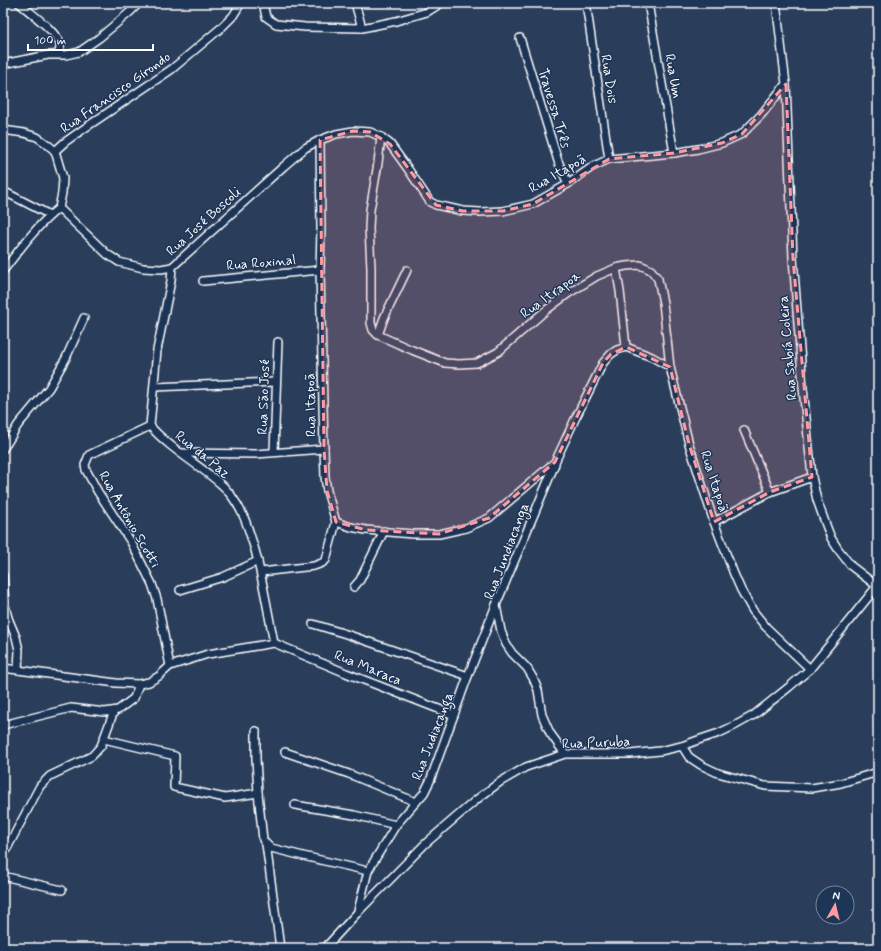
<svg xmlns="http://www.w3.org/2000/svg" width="881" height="951" font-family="Mynerve,sans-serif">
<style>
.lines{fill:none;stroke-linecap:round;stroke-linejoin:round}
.minor-casing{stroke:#fff;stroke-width:10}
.minor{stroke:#1d3557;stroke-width:7}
.marked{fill:#ff9aa2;fill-opacity:0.2;stroke:#ff9aa2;stroke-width:3;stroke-dasharray:8 5;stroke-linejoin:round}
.labels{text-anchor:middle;stroke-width:3;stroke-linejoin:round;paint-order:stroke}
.street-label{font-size:14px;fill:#fff;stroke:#1d3557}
</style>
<rect width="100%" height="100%" fill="#2a3d5a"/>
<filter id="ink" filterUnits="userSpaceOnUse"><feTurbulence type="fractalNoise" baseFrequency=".025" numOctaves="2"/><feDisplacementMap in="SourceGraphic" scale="8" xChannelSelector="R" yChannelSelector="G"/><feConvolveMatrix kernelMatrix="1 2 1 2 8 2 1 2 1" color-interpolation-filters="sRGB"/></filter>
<g filter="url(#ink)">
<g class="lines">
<!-- minor casing -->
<g class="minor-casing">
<g id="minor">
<path d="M 19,3 C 28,11 60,34 60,45 C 61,48 59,51 58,54"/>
<polyline points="263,3 266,17 276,24 305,27 362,28 396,21 427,12 441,3"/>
<polyline points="355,3 362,28"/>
<polyline points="586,3 609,159"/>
<polyline points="648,3 674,153"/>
<polyline points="776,3 786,84 793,258 803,388 812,477 817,500 826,525 831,538 838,549 851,566 877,586"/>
<polyline points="520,38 558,161 568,184"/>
<polyline points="3,64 48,55 66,55 79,52 99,38 130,12 138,4"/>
<path d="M 3,130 L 24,133 L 37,137 L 47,144 L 55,151 L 63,178 L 62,193 L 59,208 C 37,225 20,249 3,271"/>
<polyline points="381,137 378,163 370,210 369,228 371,268 371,323 373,330 378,335 412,350 445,363 459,364 477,363 498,352 545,311 569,293 597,276 616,268 626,266 640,265 651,270 658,279 663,303 670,367 689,444 714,522 734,574 741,590 753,611 766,627 810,669"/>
<polyline points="55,151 65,142 82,130 172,69 222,27 233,16 241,3"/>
<polyline points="3,191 50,215"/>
<polyline points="59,208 107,254 119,262 143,268 161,269 172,267 284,166 305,148 320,140 336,134 353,131 370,132 381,137 390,144 408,169 430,202 436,205 463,211 480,212 503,211 533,204 568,184 592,167 609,159 674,153 698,149 722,143 742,134 761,115 786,84"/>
<polyline points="616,268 620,291 626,347"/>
<polyline points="203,281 320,270"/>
<polyline points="378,335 384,318 407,270"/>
<polyline points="154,387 276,382"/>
<path d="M 150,426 C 171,450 200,465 223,486 C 226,489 228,492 231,495 C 245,514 248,528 255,550 C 263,581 268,612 274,643 L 208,654 L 170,666"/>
<polyline points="150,426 157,350 171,281 172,267"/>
<polyline points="744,430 770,492"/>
<polyline points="3,449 9,440 18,425 49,388 66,358 84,318"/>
<polyline points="274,452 278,342"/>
<polyline points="181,453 256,454 324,449"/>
<polyline points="555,464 496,605 501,631 506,644 512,653 527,668 533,678 538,690 542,715 550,733 565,754"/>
<polyline points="336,522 351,527 366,530 412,534 439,534 466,528 489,518 555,462 576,417 603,363 611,354 617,350 626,347 652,357 670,367"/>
<polyline points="714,522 770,492 812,477"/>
<polyline points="261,572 314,566 322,563 326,560 336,522 327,491 325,477 324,449 320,270 321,228 320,140"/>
<polyline points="3,575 5,605 8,618"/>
<polyline points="354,587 360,580 384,531"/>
<polyline points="180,590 223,577 258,561"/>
<polyline points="3,618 8,618 16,637 19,650 18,670"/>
<polyline points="313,624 346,634 468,676"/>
<polyline points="274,643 346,673 454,715"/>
<polyline points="3,668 18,670 116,683 139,684 149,682 159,676 170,666 157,599 152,584 131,542 98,492 86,470 85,465 89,455 150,426"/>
<polyline points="3,725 71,708 105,712 118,710 134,698 139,684"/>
<polyline points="256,731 256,759 258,793 263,840 266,844 271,848 303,856 368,871"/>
<polyline points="104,739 175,756 174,787 225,798 258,793"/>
<polyline points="682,746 689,757 701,765 718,773 765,786 812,788 841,783 878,772"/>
<polyline points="285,752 349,774 416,802"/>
<polyline points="295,805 354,815 396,825"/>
<polyline points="266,844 280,948"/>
<polyline points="3,856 40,786 50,776 92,756 101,746 114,711"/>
<polyline points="3,876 62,890"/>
<polyline points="358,911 368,871 374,861 396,825 424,793 430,781 468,676 496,605"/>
<polyline points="325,948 358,912 425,844 476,800 500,782 526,767 565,754 630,754 660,751 682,746 701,739 719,733 736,725 754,715 789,687 810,669 878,585"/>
</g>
</g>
<!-- minor -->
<use href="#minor" class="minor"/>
</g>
</g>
<!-- marked area -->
<path class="marked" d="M 786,84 L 793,258 L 812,477 L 770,492 L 714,522 L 689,444 L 670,367 L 626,347 L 611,354 L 603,363 L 555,462 L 489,518 L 439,534 L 366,530 L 336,522 L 327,491 L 324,449 L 320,140 L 353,131 L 370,132 L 390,144 L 436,205 L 463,211 L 503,211 L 533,204 L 609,159 L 674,153 L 722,143 L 742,134 Z"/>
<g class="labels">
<!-- street labels -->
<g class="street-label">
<text transform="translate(674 76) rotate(80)" y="5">Rua Um</text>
<text transform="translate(610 79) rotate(81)" y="5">Rua Dois</text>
<text transform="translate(115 92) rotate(-35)" y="5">Rua Francisco Girondo</text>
<text transform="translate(555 108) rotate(73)" y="5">Travessa Três</text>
<text transform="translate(557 173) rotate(-30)" y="5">Rua Itapoã</text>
<text transform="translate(203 221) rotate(-42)" y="5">Rua José Boscoli</text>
<text transform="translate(261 262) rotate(-5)" y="5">Rua Roxinal</text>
<text transform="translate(550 294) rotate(-36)" y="5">Rua Itrapoa</text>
<text transform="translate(787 348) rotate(-95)" y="5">Rua Sabiá Coleira</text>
<text transform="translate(263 397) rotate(-88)" y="5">Rua São José</text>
<text transform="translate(310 405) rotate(-91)" y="5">Rua Itapoã</text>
<text transform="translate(203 454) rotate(39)" y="5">Rua da Paz</text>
<text transform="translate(715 481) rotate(72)" y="5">Rua Itapoã</text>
<text transform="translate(130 519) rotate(60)" y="5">Rua Antônio Scotti</text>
<text transform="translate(506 551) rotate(-69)" y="5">Rua Jundiacanga</text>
<text transform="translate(368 667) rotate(22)" y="5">Rua Maraca</text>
<text transform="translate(432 736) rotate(-69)" y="5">Rua Judiacanga</text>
<text transform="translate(596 742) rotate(-2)" y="5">Rua Puruba</text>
</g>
</g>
<!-- margin -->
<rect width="881" height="951" fill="none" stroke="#1d3557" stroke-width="16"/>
<rect x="8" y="8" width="865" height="935" fill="none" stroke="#fff" stroke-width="1.5" filter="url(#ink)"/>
<!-- north arrow -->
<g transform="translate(835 905) rotate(8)"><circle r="19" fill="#1d3557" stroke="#77869a"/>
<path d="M0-3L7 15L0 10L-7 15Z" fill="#ff9aa2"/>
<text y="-6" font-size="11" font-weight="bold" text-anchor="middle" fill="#ffffff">N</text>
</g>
<!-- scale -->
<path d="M28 44v6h125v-6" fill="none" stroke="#ffffff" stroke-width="2"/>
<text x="34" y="44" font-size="12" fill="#ffffff" stroke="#1d3557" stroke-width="3" paint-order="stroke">100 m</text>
</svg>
